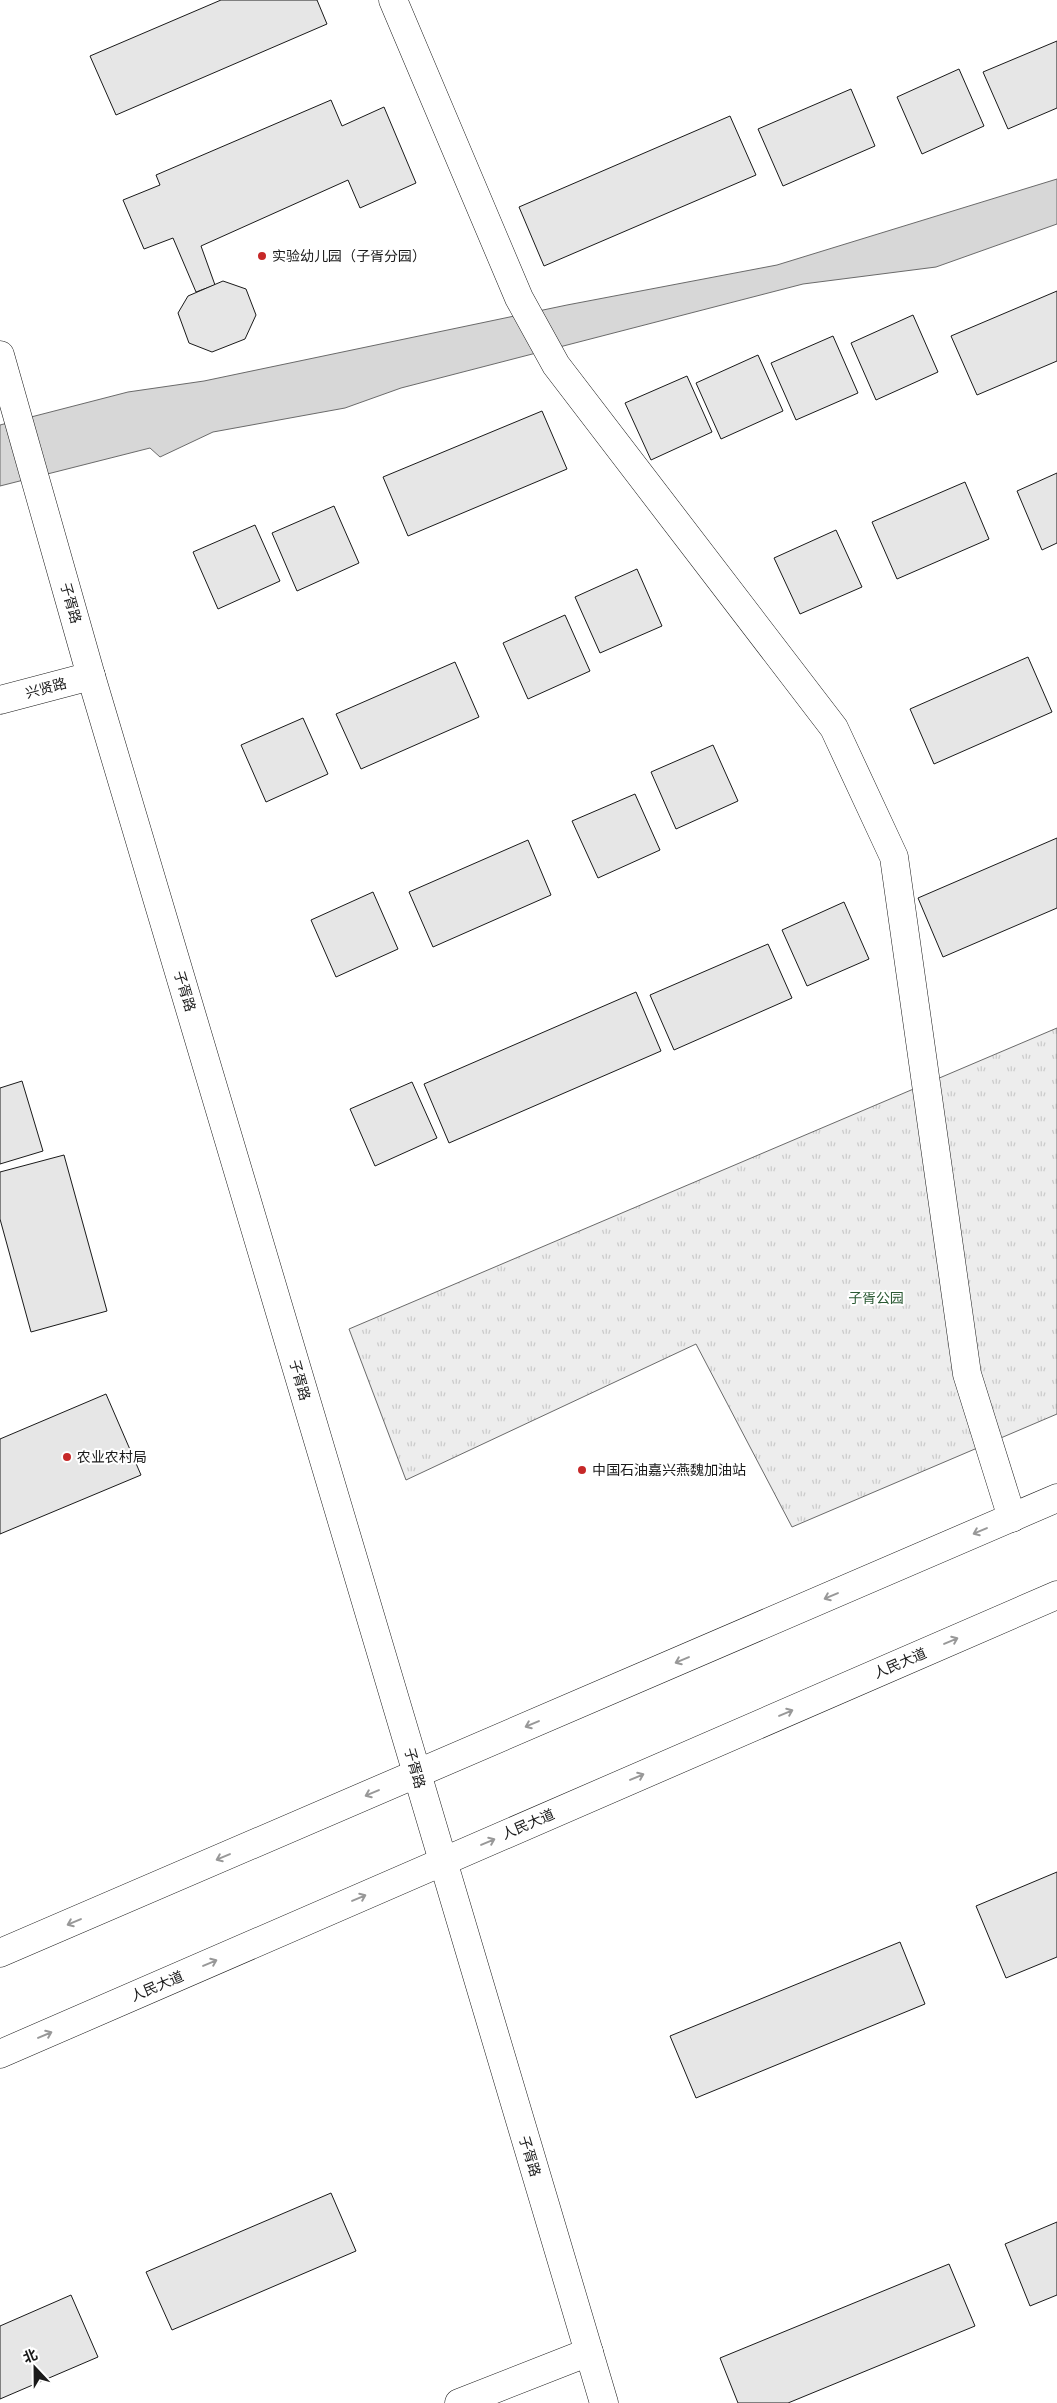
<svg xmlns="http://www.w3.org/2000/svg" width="1057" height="2403" font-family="Rubik,'Noto Sans SC',sans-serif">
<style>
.park{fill:url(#park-tufts);stroke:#6a6a6a}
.water{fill:#d7d7d7;stroke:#6a6a6a}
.building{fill:#e6e6e6;stroke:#1a1a1a}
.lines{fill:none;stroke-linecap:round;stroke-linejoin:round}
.minor-casing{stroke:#1a1a1a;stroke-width:29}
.major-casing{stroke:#1a1a1a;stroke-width:29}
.minor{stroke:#fff;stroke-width:28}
.major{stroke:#fff;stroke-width:28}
.oneway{stroke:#989898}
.poi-dot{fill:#c62828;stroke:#fff;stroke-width:2}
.labels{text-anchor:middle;stroke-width:4;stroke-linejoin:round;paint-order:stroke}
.poi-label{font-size:14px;fill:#1a1a1a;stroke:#fff;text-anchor:start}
.street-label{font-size:14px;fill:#1a1a1a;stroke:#fff}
.park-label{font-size:14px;fill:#2b5a34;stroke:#fff}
</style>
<defs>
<pattern id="park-tufts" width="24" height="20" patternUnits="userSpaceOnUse" patternTransform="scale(1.25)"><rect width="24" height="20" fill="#ededed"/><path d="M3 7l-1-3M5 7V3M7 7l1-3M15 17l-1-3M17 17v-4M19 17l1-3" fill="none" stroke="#cbcbcb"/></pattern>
</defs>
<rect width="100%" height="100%" fill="#fff"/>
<!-- park -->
<polygon class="park" points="1057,1028 1057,1414 792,1527 696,1344 406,1480 349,1329"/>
<!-- water -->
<polygon class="water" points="1057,179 1057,224 936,267 803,284 401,388 345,408 213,432 160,457 150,448 0,486 0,425 128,392 204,381 567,305 777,265"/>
<!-- building -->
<g class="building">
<polygon points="221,0 317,0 327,24 116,115 90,56"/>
<polygon points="1057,41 1057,108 1008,129 983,72"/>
<polygon points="959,69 984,126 922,154 897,97"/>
<polygon points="851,89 875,146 783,186 758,129"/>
<polygon points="331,100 342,126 384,107 416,183 360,208 348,180 201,246 215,285 196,292 173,238 144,249 123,200 160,185 156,175"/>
<polygon points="730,116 756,175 544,266 519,207"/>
<polygon points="223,281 246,289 256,315 245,339 212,352 189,343 178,313 188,296"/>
<polygon points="1057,291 1057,361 977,395 951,336"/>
<polygon points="913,315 938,372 876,400 851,343"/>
<polygon points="833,336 858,393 796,420 771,363"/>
<polygon points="758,355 783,411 721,439 696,383"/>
<polygon points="687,376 712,432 651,460 625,403"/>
<polygon points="542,411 567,469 408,536 383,477"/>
<polygon points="1057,473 1057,543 1042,550 1017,491"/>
<polygon points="965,482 989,539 897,579 872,522"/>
<polygon points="334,506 359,563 297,591 272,533"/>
<polygon points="255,525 280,581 218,609 193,552"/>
<polygon points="836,530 862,587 800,614 774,558"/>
<polygon points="637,569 662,626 600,653 575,597"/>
<polygon points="565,615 590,671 528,699 503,643"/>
<polygon points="1028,657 1052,712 934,764 910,709"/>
<polygon points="455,662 479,717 361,769 336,714"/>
<polygon points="303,718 328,774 266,802 241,745"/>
<polygon points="713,745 738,801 676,829 651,772"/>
<polygon points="635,794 660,850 598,878 572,821"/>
<polygon points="1057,838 1057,908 943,957 918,898"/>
<polygon points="528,840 551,895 433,947 409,892"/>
<polygon points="373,892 398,949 336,977 311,920"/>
<polygon points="844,902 869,959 807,986 782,930"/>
<polygon points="768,944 792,998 674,1050 650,995"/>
<polygon points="636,992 661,1051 449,1143 424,1084"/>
<polygon points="22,1081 43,1151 0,1164 0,1088"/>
<polygon points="412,1082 437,1138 375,1166 350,1109"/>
<polygon points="64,1155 107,1311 31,1332 0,1219 0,1172"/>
<polygon points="106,1394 141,1475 0,1534 0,1439"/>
<polygon points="1057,1872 1057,1957 1006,1978 976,1906"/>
<polygon points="900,1942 925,2004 696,2098 670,2036"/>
<polygon points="331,2193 356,2251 172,2330 146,2272"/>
<polygon points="1057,2222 1057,2295 1030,2306 1005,2244"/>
<polygon points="949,2264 975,2326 788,2403 738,2403 720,2358"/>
<polygon points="71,2295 98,2357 0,2399 0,2326"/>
</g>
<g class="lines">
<!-- minor casing -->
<g class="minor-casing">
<g id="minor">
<polyline points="393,0 519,298 556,365 834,728 894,857 967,1374 1012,1518"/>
<polyline points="0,355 91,676 604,2403"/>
<polyline points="0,700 91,676"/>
<polyline points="459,2403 589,2352"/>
</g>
</g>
<!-- major casing -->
<g class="major-casing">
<g id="major">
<polyline points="0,1953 1057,1498"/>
<polyline points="0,2054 1057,1595"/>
</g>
</g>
<!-- minor -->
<use href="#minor" class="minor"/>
<!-- major -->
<use href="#major" class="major"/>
</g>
<!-- one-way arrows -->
<defs><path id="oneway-shaft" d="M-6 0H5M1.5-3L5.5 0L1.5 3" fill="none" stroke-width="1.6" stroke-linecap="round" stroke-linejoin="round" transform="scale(1.25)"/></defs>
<g class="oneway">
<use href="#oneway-shaft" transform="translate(980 1531) rotate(157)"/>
<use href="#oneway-shaft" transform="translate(831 1596) rotate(157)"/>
<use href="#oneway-shaft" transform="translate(951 1641) rotate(-23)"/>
<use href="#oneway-shaft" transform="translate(682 1660) rotate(157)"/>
<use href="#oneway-shaft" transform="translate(786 1713) rotate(-23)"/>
<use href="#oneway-shaft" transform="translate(532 1724) rotate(157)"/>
<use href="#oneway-shaft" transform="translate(637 1777) rotate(-23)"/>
<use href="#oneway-shaft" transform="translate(372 1793) rotate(157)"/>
<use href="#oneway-shaft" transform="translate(488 1842) rotate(-23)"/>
<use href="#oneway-shaft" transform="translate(223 1857) rotate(157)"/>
<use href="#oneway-shaft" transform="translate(359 1898) rotate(-23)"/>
<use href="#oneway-shaft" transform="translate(74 1922) rotate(157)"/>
<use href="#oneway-shaft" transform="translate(210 1963) rotate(-23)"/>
<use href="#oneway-shaft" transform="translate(45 2035) rotate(-23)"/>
</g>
<!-- markers -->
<g class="poi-dot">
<circle cx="262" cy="256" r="5"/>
<circle cx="67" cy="1457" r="5"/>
<circle cx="582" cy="1470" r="5"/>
</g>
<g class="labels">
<!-- poi labels -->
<g class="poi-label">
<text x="272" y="261">实验幼儿园（子胥分园）</text>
<text x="77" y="1462">农业农村局</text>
<text x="592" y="1475">中国石油嘉兴燕魏加油站</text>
</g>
<!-- street labels -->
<g class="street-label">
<text transform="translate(71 603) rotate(74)" y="5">子胥路</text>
<text transform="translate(46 688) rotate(-15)" y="5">兴贤路</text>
<text transform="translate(185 991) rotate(73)" y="5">子胥路</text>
<text transform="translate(300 1380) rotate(74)" y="5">子胥路</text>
<text transform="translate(900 1663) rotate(-23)" y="5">人民大道</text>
<text transform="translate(415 1768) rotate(74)" y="5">子胥路</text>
<text transform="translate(528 1824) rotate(-23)" y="5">人民大道</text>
<text transform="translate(157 1986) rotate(-23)" y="5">人民大道</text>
<text transform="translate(530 2156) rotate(73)" y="5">子胥路</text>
</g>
<!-- park labels -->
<g class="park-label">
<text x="876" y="1303">子胥公园</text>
</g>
</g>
<!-- north arrow -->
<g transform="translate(35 2368) rotate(338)" stroke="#ffffff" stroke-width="4" paint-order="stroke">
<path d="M0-4L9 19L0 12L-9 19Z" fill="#1a1a1a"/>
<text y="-8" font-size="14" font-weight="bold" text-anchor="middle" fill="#1a1a1a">北</text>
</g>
</svg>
